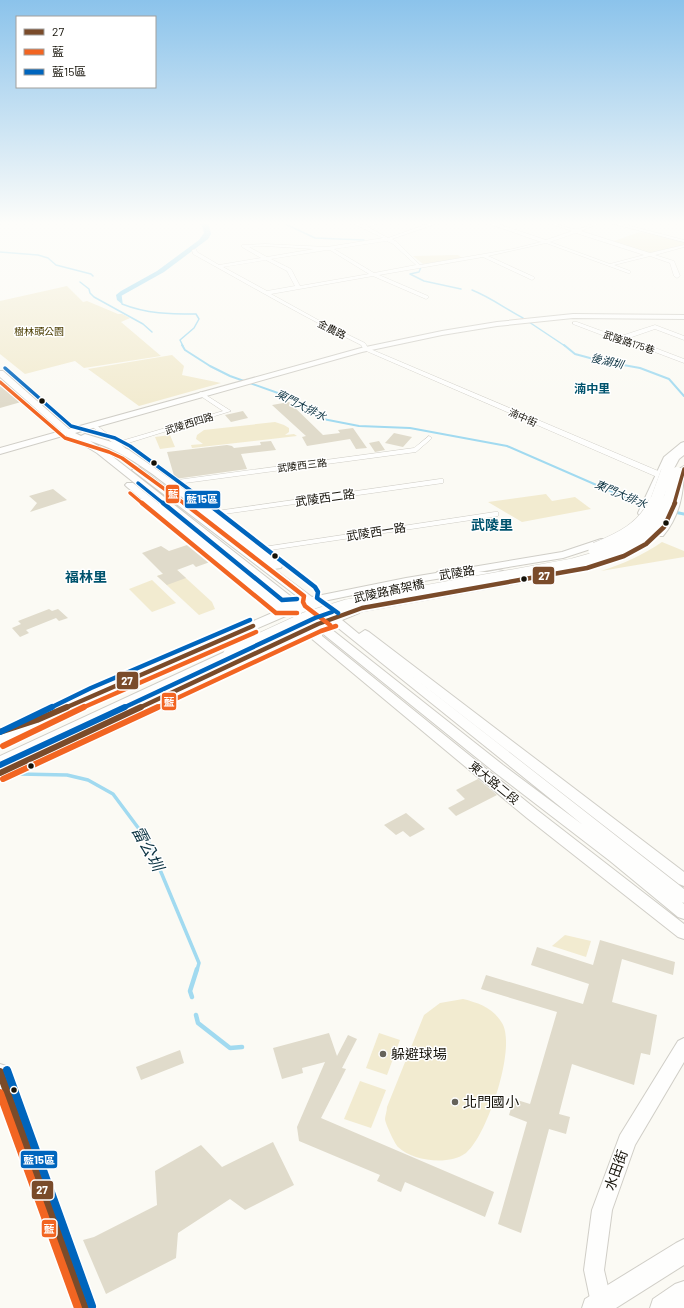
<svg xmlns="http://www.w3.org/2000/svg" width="684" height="1308" font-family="Barlow,'Noto Sans TC',sans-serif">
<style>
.green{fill:#f2ebd0}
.water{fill:#a1daf0}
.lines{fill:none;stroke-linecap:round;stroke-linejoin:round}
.stream-far4{stroke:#a1daf0;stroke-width:1.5}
.stream-far3{stroke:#a1daf0;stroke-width:2}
.stream-far2{stroke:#a1daf0;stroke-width:3}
.stream-far1{stroke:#a1daf0;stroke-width:3.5}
.stream{stroke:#a1daf0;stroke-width:4.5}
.building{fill:#e0dbcb}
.street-casing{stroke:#d0cec7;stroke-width:1}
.secondary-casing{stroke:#d0cec7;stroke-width:2}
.primary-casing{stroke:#d0cec7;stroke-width:2}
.highway-casing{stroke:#d0cec7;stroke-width:2}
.street{fill:#fefefd;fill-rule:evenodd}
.secondary{fill:#fefefd;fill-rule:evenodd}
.primary{fill:#fefefd;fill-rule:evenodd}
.highway{fill:#fefefd;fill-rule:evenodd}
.highway-bridge-far1-casing{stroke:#d0cec7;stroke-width:12;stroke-linecap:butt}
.highway-bridge-casing{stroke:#d0cec7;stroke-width:16;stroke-linecap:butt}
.highway-bridge-far1{stroke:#fefefd;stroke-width:12}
.highway-bridge{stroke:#fefefd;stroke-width:15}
.bus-1-far3-casing{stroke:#fff;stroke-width:5.5}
.bus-1-far2-casing{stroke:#fff;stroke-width:8}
.bus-1-far1-casing{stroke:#fff;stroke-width:9}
.bus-1-casing{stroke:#fff;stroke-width:11}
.bus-2-far3-casing{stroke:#fff;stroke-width:5.5}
.bus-2-far2-casing{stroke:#fff;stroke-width:8}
.bus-2-far1-casing{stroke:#fff;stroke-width:9}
.bus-2-casing{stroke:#fff;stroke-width:11}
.bus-3-far3-casing{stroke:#fff;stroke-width:5.5}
.bus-3-far2-casing{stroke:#fff;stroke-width:8}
.bus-3-far1-casing{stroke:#fff;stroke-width:9}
.bus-3-casing{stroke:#fff;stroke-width:11}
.bus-1-far3{stroke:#7a4b2a;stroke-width:3.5}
.bus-1-far2{stroke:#7a4b2a;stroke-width:4.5}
.bus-1-far1{stroke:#7a4b2a;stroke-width:6}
.bus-1{stroke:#7a4b2a;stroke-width:8}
.bus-2-far3{stroke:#f26522;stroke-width:3.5}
.bus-2-far2{stroke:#f26522;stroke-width:4.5}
.bus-2-far1{stroke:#f26522;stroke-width:6}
.bus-2{stroke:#f26522;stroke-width:8}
.bus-3-far3{stroke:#0065bd;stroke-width:3.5}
.bus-3-far2{stroke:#0065bd;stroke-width:4.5}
.bus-3-far1{stroke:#0065bd;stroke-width:6}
.bus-3{stroke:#0065bd;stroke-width:8}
.bus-dot{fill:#151209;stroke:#fff;stroke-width:1.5}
.poi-dot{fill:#66635b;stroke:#fff;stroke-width:1.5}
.labels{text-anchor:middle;stroke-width:3;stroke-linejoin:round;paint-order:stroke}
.far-street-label{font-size:10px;fill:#151209;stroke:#fff}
.far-park-label{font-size:10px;fill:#4a3c00;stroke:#fff}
.far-water-label{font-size:11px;font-style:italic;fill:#0d3443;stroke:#fff}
.far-quarter-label{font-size:12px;font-weight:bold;fill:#00536d;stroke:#fff}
.street-label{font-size:12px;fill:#151209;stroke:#fff}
.quarter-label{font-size:14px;font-weight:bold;fill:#00536d;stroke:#fff}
.near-poi-label{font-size:14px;fill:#151209;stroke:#fff;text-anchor:start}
.near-street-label{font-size:14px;fill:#151209;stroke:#fff}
.near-water-label{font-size:16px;font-style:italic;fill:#0d3443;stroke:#fff}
.line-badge{stroke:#fff;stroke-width:1.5}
.badge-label{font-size:11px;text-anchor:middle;font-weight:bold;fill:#fff}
</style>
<rect width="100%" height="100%" fill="#fbfaf4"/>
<!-- green -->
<g class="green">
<polygon points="640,232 684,242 684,245 649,254 611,242"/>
<polygon points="458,255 462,258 423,264 413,256"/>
<polygon points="67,286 83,302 87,301 118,314 122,314 130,318 121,322 161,356 84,368 75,361 25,374 0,354 0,301"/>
<polygon points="172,355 184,366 182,375 221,383 139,406 88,369"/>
<polygon points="275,422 284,425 289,428 289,432 285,435 294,434 297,436 192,448 191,445 203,444 196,439 197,435 204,430"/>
<polygon points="170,435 175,447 160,449 155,437"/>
<polygon points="546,494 552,501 575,497 591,509 522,522 488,502"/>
<path d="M 662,542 L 684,551 L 684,557 L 601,571 C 623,564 643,555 662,542 Z"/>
<polygon points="176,569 212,602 215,609 199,615 157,576"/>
<polygon points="152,580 176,603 152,612 129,589"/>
<polygon points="565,935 591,941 586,957 552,946"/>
<path d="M 463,999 C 479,1003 493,1008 502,1023 C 517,1047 487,1136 466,1153 C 448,1166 413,1161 398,1147 C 395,1144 385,1123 385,1119 C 385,1116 387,1111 387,1107 L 424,1015 L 440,1003 Z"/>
<polygon points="379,1033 400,1040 387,1075 366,1068"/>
<polygon points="360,1081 386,1090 371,1128 344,1119"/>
</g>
<!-- water -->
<polygon class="water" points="199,222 206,222 209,226 211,234 208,239 164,272 121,296 122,304 117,300 116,295 121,291 157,271 199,240 204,233 202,226"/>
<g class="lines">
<!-- stream-far4 -->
<g class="stream-far4">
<polyline points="281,222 315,238 364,240"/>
<polyline points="0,252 38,255 48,258 56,265 91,274 93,276"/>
<polyline points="421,267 419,272 410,274 424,281 461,289"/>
<polyline points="80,282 89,289 90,293 94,297 143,324 152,332"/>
<path d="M 472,290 C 490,297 506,309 523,318"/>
<path d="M 121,296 L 122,304 C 147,314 170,314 196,314 L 199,319 L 194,328 L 180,340 L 183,346"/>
<polyline points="529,322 565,346"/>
</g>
<!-- stream-far3 -->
<g class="stream-far3">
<polyline points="182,345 185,350 210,366 230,376 292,398 323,419 359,426 410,428 507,446 640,504"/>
<polyline points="564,345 575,354 601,361 640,368 669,379 684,396"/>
</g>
<!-- stream-far2 -->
<g class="stream-far2">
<polyline points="638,503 645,506"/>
<polyline points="674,512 684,514"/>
</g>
<!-- stream-far1 -->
<polyline class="stream-far1" points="19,774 67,775 88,780 113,794 148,841 199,963 197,970"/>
<!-- stream -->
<g class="stream">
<polyline points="192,997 190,991 197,969"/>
<polyline points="196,1015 198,1023 230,1048 242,1047"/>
</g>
</g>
<!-- building -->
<g class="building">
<polygon points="0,386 15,397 21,402 0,408"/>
<polygon points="289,402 323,435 340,433 338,430 353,428 367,448 356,449 350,439 307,446 302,437 306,436 272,405"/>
<polygon points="243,411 248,418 231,422 225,415"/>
<polygon points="394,433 412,437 403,447 385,443"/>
<polygon points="271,441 276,450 241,454 247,469 175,479 167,452 227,445 232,446 234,448 261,445 260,442"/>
<polygon points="379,441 385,450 375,452 369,443"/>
<polygon points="53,489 67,500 30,512 37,503 29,496"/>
<polygon points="190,544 210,562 196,567 193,564 177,570 186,578 167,585 157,576 163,574 142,553 161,546 169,551"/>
<polygon points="49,609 52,611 58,609 68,618 59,621 56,618 26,630 29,633 20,637 12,628 21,624 18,621"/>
<polygon points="478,779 497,795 456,816 448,808 465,799 456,790"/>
<polygon points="406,813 425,829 410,837 403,831 396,835 384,825"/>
<polygon points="600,940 675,962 673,975 622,959 612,1002 657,1015 650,1055 641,1053 634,1085 572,1064 559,1114 570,1117 566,1134 549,1129 521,1233 498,1224 527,1122 509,1115 514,1099 530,1104 557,1012 481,989 486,975 583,1004 589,984 531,965 537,947 593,965"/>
<polygon points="329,1033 337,1056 348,1035 357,1039 342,1068 346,1069 321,1118 494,1192 485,1217 405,1182 401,1192 377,1181 380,1175 299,1141 297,1127 325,1062 302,1068 303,1073 282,1079 273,1048"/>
<polygon points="180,1050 184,1063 141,1080 136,1067"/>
<polygon points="273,1142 294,1185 245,1210 230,1199 178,1233 176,1258 106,1294 83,1240 94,1237 157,1205 155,1171 201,1145 222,1167"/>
</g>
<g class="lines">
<!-- street casing -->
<g class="street-casing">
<g id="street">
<path d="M 350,222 C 355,222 361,226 366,225 C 372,224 376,222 382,222 L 368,227 L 388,238 L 433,222 L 441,222 L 392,239 L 397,242 L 420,265 L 513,249 L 541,242 L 484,222 L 492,222 L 546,240 L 572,231 L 546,222 C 556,222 565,228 575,229 C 582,230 593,222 603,222 L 581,231 L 650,253 L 684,245 L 684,247 L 655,255 L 674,261 L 680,276 L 677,278 L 674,276 L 670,263 L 650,256 L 614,265 L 630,271 L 630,273 L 628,273 L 546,243 L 488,256 L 534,277 L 535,278 L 532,280 L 483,257 L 379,275 L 428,296 L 428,298 L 426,299 L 373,276 L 271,294 L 320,321 L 365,343 L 368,348 L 670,476 L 670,480 L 664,480 L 364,350 L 361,345 C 304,317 249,285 193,254 L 192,250 L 196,249 L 197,252 L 219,265 L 261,258 L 242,247 L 242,245 L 244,245 L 265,244 L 327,247 L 383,238 ZM 576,233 L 644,255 L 610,264 L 550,242 ZM 387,241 L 393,244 L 416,265 L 374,273 L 334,249 ZM 265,246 L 314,249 L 267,257 L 249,247 ZM 327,250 L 330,250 L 369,274 L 300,286 L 291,269 L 271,259 ZM 266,260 L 287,271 L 295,286 L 267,291 L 223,267 Z"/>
<polygon points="606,222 615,222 684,240 684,242"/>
<polygon points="573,322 577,322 618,337 655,325 684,336 684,340 655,329 629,338 684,359 684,363 623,340 615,340 573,324"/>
<polygon points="201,392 231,411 122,445 125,448 122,450 90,425 91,424 95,424 118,442 223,411 199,395 199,393"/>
<polygon points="429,436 432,438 431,439 416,452 170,485 166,483 170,481 414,448"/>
<polygon points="440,479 443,479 443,483 210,516 206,514 210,512"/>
<polygon points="495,512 498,512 498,516 257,552 253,550 257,548"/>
</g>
</g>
<!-- secondary casing -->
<g class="secondary-casing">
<g id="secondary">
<path d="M 573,314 L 684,315 L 684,319 L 573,318 L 497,326 L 442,335 L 362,352 L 75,433 L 81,436 L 85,434 L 115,443 L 129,450 L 173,481 L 281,564 L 282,566 L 281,568 L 274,569 L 312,597 L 406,578 L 562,552 L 601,539 L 609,539 L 610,541 L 609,543 L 563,558 L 406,584 L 319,602 L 335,614 L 355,608 L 359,609 L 361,611 L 359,613 L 342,620 L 359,634 L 365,630 L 369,632 L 684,872 L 684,886 L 679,884 L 408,673 L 684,889 L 684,903 L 682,902 L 684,904 L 684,919 L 678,917 L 610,861 L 493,771 L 322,633 L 322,636 L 537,810 L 684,924 L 684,939 L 678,937 L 527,818 L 312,639 L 310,637 L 311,632 L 0,778 L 0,767 L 310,623 L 295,612 L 128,684 L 42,723 L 0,744 L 0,734 L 32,717 L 279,610 L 276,609 L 127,487 L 125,485 L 127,483 L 133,483 L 283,603 L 285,603 L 97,453 L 74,439 L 70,439 L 66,435 L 0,454 L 0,448 L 61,431 L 0,377 L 0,371 L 3,371 L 69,429 L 361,348 L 442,331 L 497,322 ZM 90,441 C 127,452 157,477 187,501 C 210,519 234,538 257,556 L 140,468 L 137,467 L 132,470 L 302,600 L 298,602 L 103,449 ZM 309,606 L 325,618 L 320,620 L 305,608 ZM 332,623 L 583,825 L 503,765 L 326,625 Z"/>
<polygon points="684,442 684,450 673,459 648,513 643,516 639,515 638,513 664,457 681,443"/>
<path d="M 684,466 C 684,492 680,516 663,536 L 655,536 L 654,534 L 661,526 L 668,512 L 679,469 Z"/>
<polygon points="684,1038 684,1062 635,1145 612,1210 604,1270 612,1304 610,1308 592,1308 584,1270 592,1210 620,1135 678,1041"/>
<polygon points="0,1064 6,1066 9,1072 96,1308 74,1308 0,1097"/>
</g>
</g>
<!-- primary casing -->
<g class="primary-casing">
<g id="primary">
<polygon points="684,1239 684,1265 616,1308 582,1308 585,1299 676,1243"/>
<polygon points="684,1281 684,1308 650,1308 653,1299 675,1284"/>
</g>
</g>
<!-- highway casing -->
<g class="highway-casing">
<g id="highway">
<path d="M 684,445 L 684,455 L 679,459 L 671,474 L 663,474 L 661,471 C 666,460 671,449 684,445 Z"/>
<polygon points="498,570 503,571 505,574 503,577 487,580 442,579 437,578 435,575 437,572 442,571 487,572"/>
<polygon points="231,649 237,651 239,654 237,657 0,769 0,756"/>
</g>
</g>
<!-- street -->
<use href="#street" class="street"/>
<!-- secondary -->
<use href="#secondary" class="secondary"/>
<!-- primary -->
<use href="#primary" class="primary"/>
<!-- highway -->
<use href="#highway" class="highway"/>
<!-- highway-bridge-far1 casing -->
<g class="highway-bridge-far1-casing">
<g id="highway-bridge-far1">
<polyline points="655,504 667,471"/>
<polyline points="668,504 677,473"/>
</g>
</g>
<!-- highway-bridge casing -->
<g class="highway-bridge-casing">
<g id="highway-bridge">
<path d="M 596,550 C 621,540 644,529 656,503"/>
<polyline points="231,654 305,620 347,607 573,566 612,555 637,543 648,535 657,526 668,503"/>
</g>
</g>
<!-- highway-bridge-far1 -->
<use href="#highway-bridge-far1" class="highway-bridge-far1"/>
<!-- highway-bridge -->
<use href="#highway-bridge" class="highway-bridge"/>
<!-- bus-1-far3 casing -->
<g class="bus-1-far3-casing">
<polyline id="bus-1-far3" points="674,504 684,469"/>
</g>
<!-- bus-1-far2 casing -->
<g class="bus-1-far2-casing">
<g id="bus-1-far2">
<polyline points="65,708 253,626"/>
<polyline points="139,708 318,624 362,608 587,568 624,556 646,544 664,527 675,503"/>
</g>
</g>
<!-- bus-1-far1 casing -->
<g class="bus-1-far1-casing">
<g id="bus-1-far1">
<polyline points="0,732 37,720 67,707"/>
<polyline points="0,773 141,707"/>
</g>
</g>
<!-- bus-1 casing -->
<g class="bus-1-casing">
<polyline id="bus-1" points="0,1072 85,1308"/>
</g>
<!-- bus-2-far3 casing -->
<g class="bus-2-far3-casing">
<g id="bus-2-far3">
<polyline points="0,382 65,438 109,452 122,458 185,504"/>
<polyline points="130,493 143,504"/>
</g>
</g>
<!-- bus-2-far2 casing -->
<g class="bus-2-far2-casing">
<g id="bus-2-far2">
<polyline points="142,503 276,613 297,613"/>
<polyline points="184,503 304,596 303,602 305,606 330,625"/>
<polyline points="82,708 256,632"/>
<polyline points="156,708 321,631 336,626"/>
</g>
</g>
<!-- bus-2-far1 casing -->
<g class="bus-2-far1-casing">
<g id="bus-2-far1">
<polyline points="3,746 84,707"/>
<polyline points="3,779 158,707"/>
</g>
</g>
<!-- bus-2 casing -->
<g class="bus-2-casing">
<polyline id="bus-2" points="0,1093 78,1308"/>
</g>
<!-- bus-3-far3 casing -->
<g class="bus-3-far3-casing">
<g id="bus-3-far3">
<polyline points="5,368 71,426 115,438 130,446 209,504"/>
<polyline points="138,483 164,504"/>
</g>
</g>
<!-- bus-3-far2 casing -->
<g class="bus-3-far2-casing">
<g id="bus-3-far2">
<polyline points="163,503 282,600 297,599"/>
<polyline points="207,503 315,587 318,592 317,598 338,613"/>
<polyline points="50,708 91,688 250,620"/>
<polyline points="123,708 315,618 332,612"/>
</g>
</g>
<!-- bus-3-far1 casing -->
<g class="bus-3-far1-casing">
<g id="bus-3-far1">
<polyline points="0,732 52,707"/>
<polyline points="0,765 125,707"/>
</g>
</g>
<!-- bus-3 casing -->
<g class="bus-3-casing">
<polyline id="bus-3" points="7,1070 92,1306"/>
</g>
<!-- bus-1-far3 -->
<use href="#bus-1-far3" class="bus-1-far3"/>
<!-- bus-1-far2 -->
<use href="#bus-1-far2" class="bus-1-far2"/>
<!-- bus-1-far1 -->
<use href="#bus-1-far1" class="bus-1-far1"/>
<!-- bus-1 -->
<use href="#bus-1" class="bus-1"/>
<!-- bus-2-far3 -->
<use href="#bus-2-far3" class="bus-2-far3"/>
<!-- bus-2-far2 -->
<use href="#bus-2-far2" class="bus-2-far2"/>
<!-- bus-2-far1 -->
<use href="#bus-2-far1" class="bus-2-far1"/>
<!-- bus-2 -->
<use href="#bus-2" class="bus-2"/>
<!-- bus-3-far3 -->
<use href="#bus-3-far3" class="bus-3-far3"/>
<!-- bus-3-far2 -->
<use href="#bus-3-far2" class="bus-3-far2"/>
<!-- bus-3-far1 -->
<use href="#bus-3-far1" class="bus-3-far1"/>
<!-- bus-3 -->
<use href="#bus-3" class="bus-3"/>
</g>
<!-- sky -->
<linearGradient id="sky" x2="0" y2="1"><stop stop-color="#8bc3eb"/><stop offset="0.55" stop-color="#fdfdfa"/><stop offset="1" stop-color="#fdfdfa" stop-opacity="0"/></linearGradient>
<rect width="684" height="405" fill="url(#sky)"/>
<!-- markers -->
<g class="bus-dot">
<circle cx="42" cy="401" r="3.5"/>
<circle cx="154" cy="463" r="3.5"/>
<circle cx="666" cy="523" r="3.5"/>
<circle cx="275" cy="556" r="3.5"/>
<circle cx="524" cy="579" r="3.5"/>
<circle cx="31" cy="766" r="3.5"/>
<circle cx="14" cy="1090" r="3.5"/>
</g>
<g class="poi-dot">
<circle cx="383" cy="1054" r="4"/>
<circle cx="455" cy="1102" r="4"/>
</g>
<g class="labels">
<!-- far-street labels -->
<g class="far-street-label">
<text transform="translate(332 329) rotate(26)" y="4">金農路</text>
<text transform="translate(629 342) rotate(18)" y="4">武陵路175巷</text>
<text transform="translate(523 417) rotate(23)" y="4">湳中街</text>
<text transform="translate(189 423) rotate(-17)" y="4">武陵西四路</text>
<text transform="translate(302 465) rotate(-7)" y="4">武陵西三路</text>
</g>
<!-- far-park labels -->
<g class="far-park-label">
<text x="39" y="335">樹林頭公園</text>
</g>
<!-- far-water labels -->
<g class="far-water-label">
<text transform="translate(607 361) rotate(13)" y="4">後湖圳</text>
<text transform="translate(301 405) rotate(27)" y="4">東門大排水</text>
<text transform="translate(621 494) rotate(23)" y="4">東門大排水</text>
</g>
<!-- far-quarter labels -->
<g class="far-quarter-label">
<text x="592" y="393">湳中里</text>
</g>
<!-- street labels -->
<g class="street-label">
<text transform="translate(325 498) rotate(-8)" y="4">武陵西二路</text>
<text transform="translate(376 532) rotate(-9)" y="4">武陵西一路</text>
<text transform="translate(457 573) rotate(-9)" y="4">武陵路</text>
<text transform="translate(389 591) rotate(-12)" y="4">武陵路高架橋</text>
<text transform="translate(494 783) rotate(39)" y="4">東大路二段</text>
</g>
<!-- quarter labels -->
<g class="quarter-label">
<text x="492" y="530">武陵里</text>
<text x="86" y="582">福林里</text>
</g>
<!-- near-poi labels -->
<g class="near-poi-label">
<text x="391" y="1059">躲避球場</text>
<text x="463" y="1107">北門國小</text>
</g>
<!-- near-street labels -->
<g class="near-street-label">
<text transform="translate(616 1170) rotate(-70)" y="5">水田街</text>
</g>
<!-- near-water labels -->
<g class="near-water-label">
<text transform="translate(148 848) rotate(62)" y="6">雷公圳</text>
</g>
</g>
<g class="line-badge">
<rect x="165" y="484" width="15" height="20" rx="4" fill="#f26522"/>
<rect x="184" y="490" width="37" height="19" rx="4" fill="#0065bd"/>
<rect x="532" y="566" width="23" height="19" rx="4" fill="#7a4b2a"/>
<rect x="116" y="671" width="23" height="19" rx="4" fill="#7a4b2a"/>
<rect x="161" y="692" width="16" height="19" rx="4" fill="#f26522"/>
<rect x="20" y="1150" width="38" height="19" rx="4" fill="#0065bd"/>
<rect x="31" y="1180" width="23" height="20" rx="4" fill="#7a4b2a"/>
<rect x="41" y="1219" width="16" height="19" rx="4" fill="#f26522"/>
</g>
<g class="badge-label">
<text x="173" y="498">藍</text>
<text x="202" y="503">藍15區</text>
<text x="544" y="580">27</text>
<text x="127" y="685">27</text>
<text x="169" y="706">藍</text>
<text x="39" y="1164">藍15區</text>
<text x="42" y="1194">27</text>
<text x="49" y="1233">藍</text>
</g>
<!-- legend -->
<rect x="16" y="16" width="140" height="72" fill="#ffffff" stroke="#a1a09d"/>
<rect x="24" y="29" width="20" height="6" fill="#7a4b2a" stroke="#a1a09d"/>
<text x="52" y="36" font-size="12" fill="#151209">27</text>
<rect x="24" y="49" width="20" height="6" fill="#f26522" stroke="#a1a09d"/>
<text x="52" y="56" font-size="12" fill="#151209">藍</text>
<rect x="24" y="69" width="20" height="6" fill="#0065bd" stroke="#a1a09d"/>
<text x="52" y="76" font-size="12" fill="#151209">藍15區</text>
</svg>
